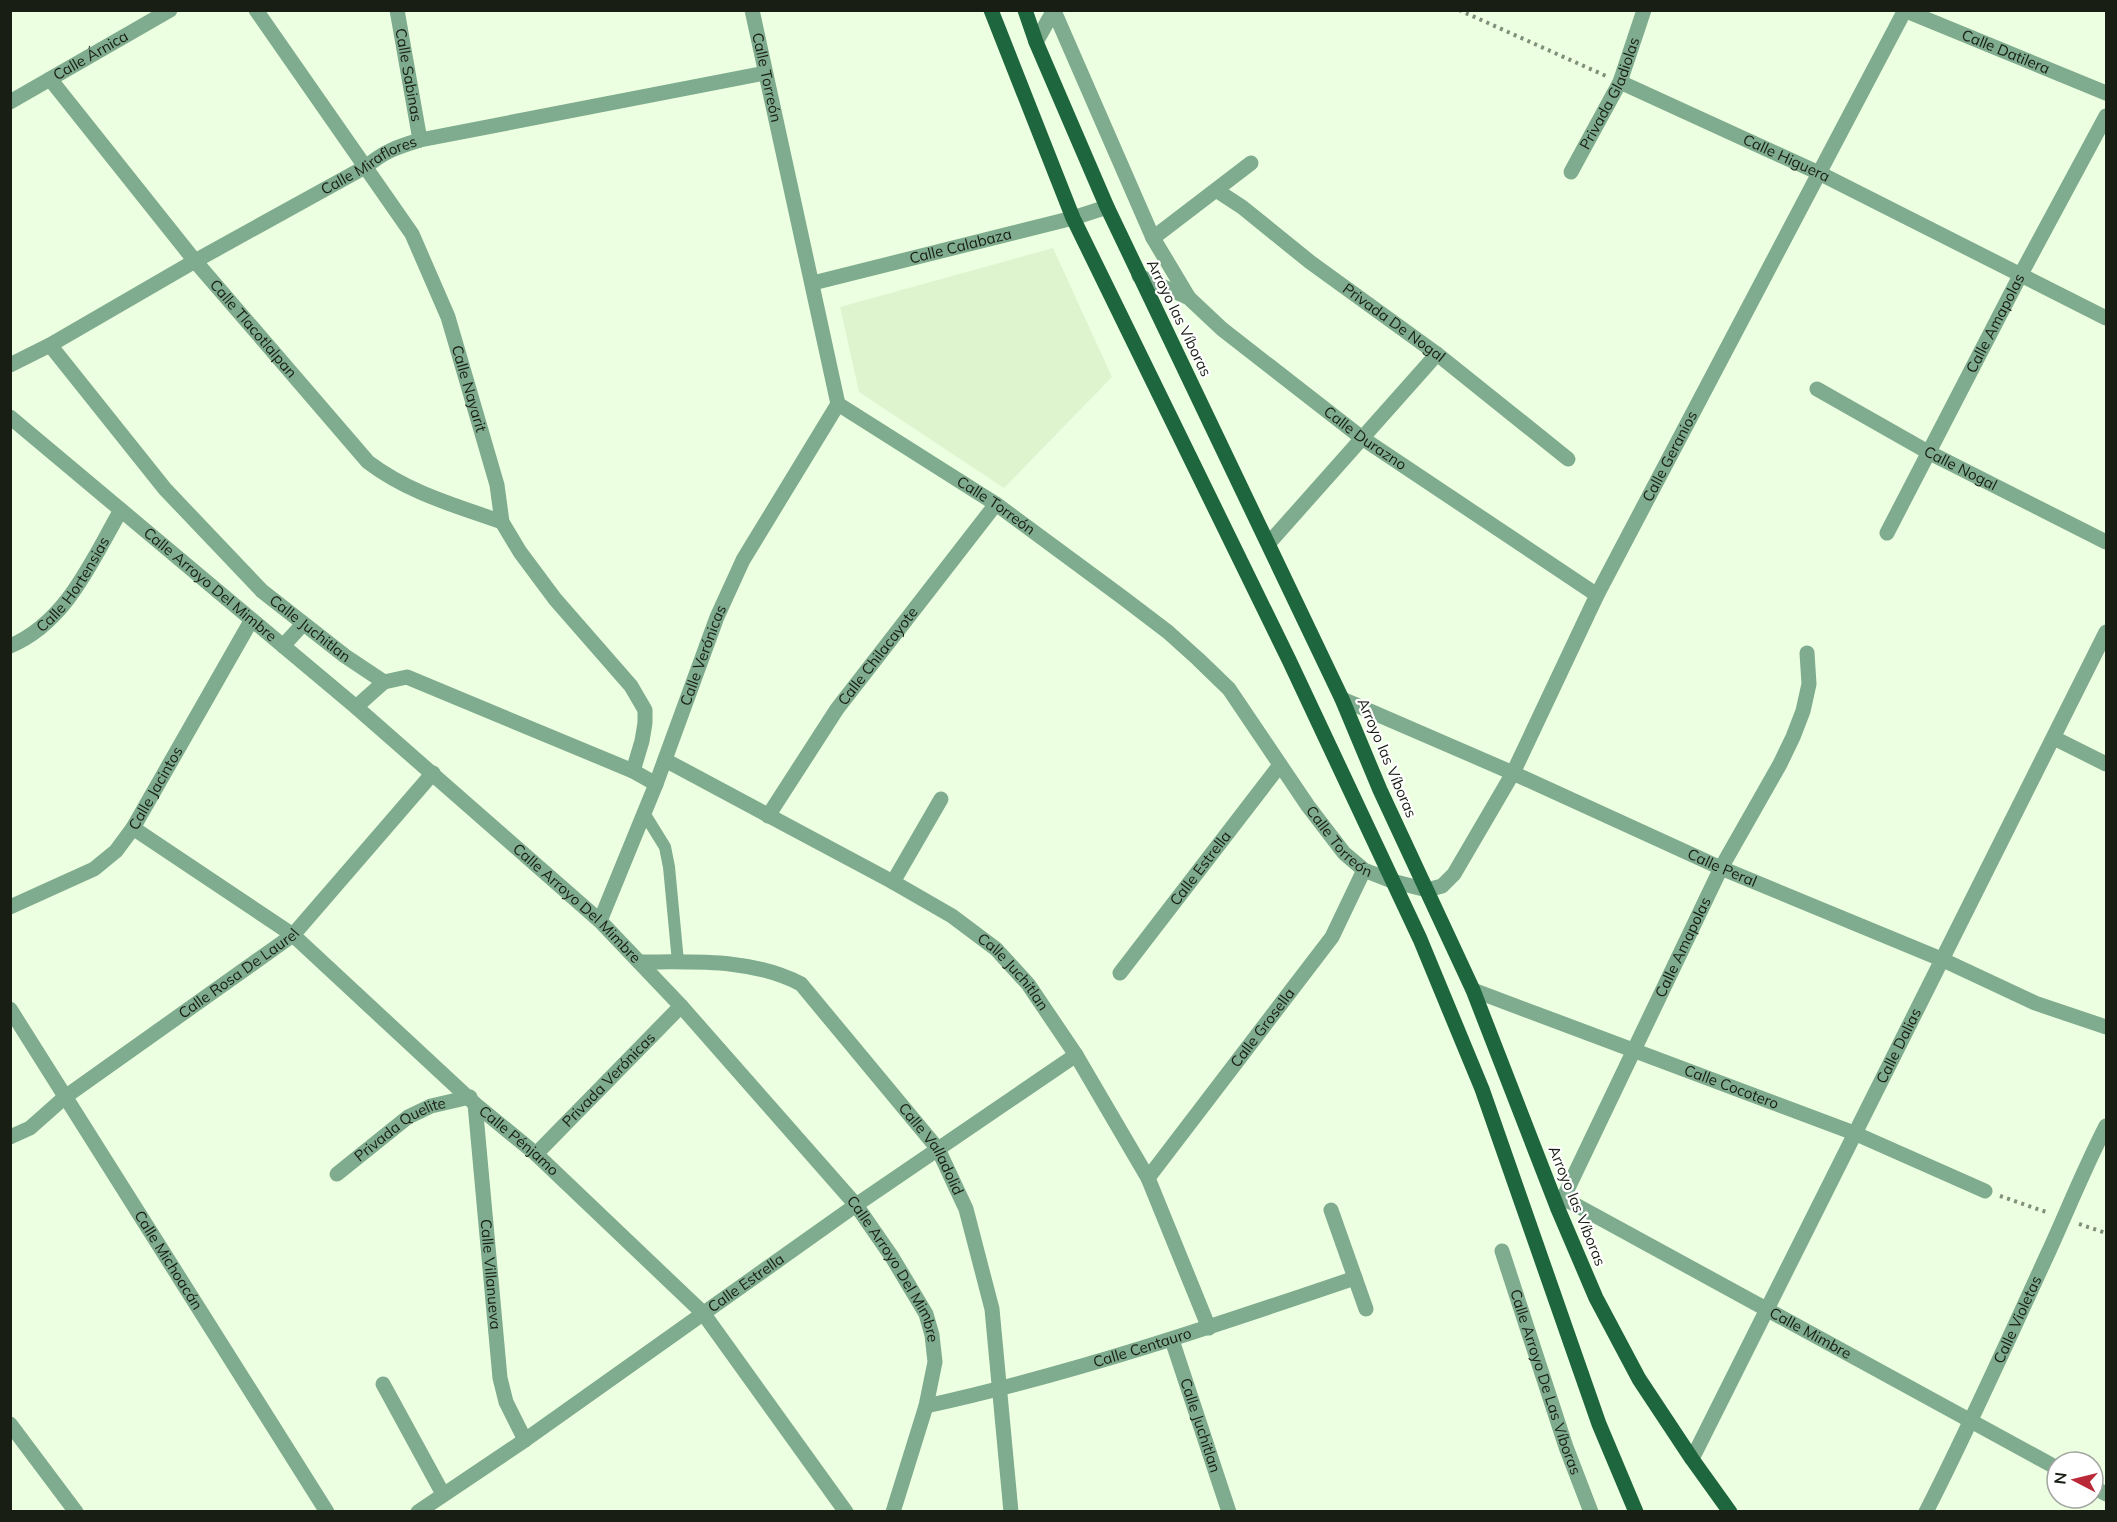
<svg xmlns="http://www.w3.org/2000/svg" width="2117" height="1522" font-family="Mulish,sans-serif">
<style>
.built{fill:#def4cf}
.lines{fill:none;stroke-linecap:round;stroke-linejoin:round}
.path{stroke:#818e79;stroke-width:4;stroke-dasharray:3 4.5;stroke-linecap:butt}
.service{stroke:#7fab8e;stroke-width:12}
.minor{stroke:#7fab8e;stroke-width:15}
.tertiary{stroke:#7fab8e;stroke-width:15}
.primary{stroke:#1d663e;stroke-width:15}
.labels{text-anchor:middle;stroke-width:4.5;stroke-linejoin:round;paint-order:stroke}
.street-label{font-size:15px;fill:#181e14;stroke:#fff}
</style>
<rect width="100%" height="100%" fill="#ecffe0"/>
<!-- built -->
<polygon class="built" points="1053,248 1112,377 1004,488 859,392 840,307"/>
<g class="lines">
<!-- path -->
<g class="path">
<polyline points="1459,10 1606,76"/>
<polyline points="2000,1196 2049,1213"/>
<polyline points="2079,1224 2106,1233"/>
</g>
<!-- service -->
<polyline class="service" points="644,813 665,847 669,867 678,962"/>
<!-- minor -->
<g class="minor">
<path id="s1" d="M 256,10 L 412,234 L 448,317 L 497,485 L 502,522 L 520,552 L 555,599 L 631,686 L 645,710 L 645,723 L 642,741 L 633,771"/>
<path id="s2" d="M 397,10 L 420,140"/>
<path id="s3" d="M 752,10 L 838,404 L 996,504 L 1122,597 L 1168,632 L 1198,659 L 1229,689 L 1308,806 L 1344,853 L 1364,870 L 1392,881 L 1427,890 L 1442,886 L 1454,874 L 1513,773 L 1597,595 L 1905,10"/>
<path id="s4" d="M 1904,10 L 2106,93"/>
<polyline points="1054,11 1153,238 1189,298"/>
<polyline points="1036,42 1054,10"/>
<path id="s5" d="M 50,79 L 195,261 L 368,462 C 409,493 454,505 502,522"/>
<path id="s6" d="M 1620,82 L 1819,173 L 2106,318"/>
<path id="s7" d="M 10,102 L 170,10"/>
<path id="s8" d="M 1571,172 L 1620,82 L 1644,10"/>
<path id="s9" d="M 1216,190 L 1242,207 L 1310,262 L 1437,354 L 1568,459"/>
<polyline points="1153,238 1251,163"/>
<path id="s10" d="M 1139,276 L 1189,298 L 1222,329 L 1362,438 L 1597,595"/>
<path id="s11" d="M 813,283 L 1073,218 L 1107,207"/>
<path id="s12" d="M 50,345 L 165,489 L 262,591 L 345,656 L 384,682 L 407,677 L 633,771 L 656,784"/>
<path id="s13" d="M 10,365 L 50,345 L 195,261 L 367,166 C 385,151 397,147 420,140 L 765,73"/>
<path id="s14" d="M 1817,389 L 1928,452 L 2106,542"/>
<path id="s15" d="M 1887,533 L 2021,274 L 2106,116"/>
<polyline points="1269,543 1437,354"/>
<path id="s16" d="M 10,646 C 67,622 92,560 121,510"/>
<polyline points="283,646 303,624"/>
<path id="s17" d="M 1342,699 L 1513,773 L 1721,868 L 1941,959 L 2035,1003 L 2106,1027"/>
<polyline points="356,707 384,682"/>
<polyline points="2054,738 2106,764"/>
<path id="s18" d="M 665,760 L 893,882 L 952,916 L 996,949 L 1028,984 L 1076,1055 L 1148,1178 L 1209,1328"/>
<path id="s19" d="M 768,816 L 837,709 L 996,504"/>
<path id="s20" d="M 133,828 L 293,935 L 475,1104 L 536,1154 L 703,1313 L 846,1512"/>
<polyline points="893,882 941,799"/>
<path id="s21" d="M 10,907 L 94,869 L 116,851 L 133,828 L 251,621"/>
<path id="s22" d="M 600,921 L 656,784 L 717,617 L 743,560 L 838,404"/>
<path id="s23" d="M 639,962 C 693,962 752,958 801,984 L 938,1149 L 966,1209 L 992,1309 L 1011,1512"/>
<path id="s24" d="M 1120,973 L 1280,765"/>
<path id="s25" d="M 1473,990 L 1854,1133 L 1985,1191"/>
<path id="s26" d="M 10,1009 L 327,1512"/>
<path id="s27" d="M 475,1104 L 500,1378 L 506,1402 L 525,1440"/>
<path id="s28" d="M 10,1137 L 30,1128 L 65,1097 L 293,935 L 433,773"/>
<path id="s29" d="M 536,1154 L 681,1006"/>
<path id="s30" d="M 337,1174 L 408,1117 L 431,1106 L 470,1097"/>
<path id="s31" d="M 1148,1178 L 1332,937 L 1364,870"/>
<path id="s32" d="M 1563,1198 L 2057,1468"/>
<path id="s33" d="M 1558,1209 L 1721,868 L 1780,764 L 1793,737 L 1803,711 L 1809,684 L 1807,653"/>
<polyline points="1331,1210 1366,1309"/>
<path id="s34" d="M 1502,1251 L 1566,1447 L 1591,1512"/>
<path id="s35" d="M 1172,1340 L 1229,1512"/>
<polyline points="383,1384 443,1494"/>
<path id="s36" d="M 926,1406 C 1072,1374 1214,1326 1355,1278"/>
<polyline points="10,1424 76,1512"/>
<polyline points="2093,1487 2106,1494"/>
<path id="s37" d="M 418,1512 L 525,1440 L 856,1205 L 1076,1055"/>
<path id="s38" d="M 1926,1512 C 1970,1426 2009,1338 2049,1251 C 2068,1209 2085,1167 2106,1126"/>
</g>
<!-- tertiary -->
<g class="tertiary">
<path id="s39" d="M 10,417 L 356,707 L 600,921 L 681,1006 L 856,1205 L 892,1257 L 926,1314 L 932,1335 L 935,1362 L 926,1406 L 893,1512"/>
<path id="s40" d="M 1692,1459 L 2106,632"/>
</g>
<!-- primary -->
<g class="primary">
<polyline points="991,10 1073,218 1289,660 1420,939 1482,1089 1599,1424 1636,1512"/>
<polyline points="1025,10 1036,42 1107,207 1342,699 1380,790 1473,990 1558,1209 1596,1298 1639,1379 1692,1459 1730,1512"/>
</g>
</g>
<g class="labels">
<!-- street labels -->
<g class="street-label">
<text dy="5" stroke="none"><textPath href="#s4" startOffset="110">Calle Datilera</textPath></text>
<text dy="5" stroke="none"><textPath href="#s7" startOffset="93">Calle Árnica</textPath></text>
<text dy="5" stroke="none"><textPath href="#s2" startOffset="66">Calle Sabinas</textPath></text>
<text dy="5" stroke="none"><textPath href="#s3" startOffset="69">Calle Torreón</textPath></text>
<text dy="5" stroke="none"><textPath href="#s8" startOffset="88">Privada Gladiolas</textPath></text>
<text dy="5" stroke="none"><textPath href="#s6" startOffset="183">Calle Higuera</textPath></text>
<text dy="5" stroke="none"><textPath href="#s13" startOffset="411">Calle Miraflores</textPath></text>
<text dy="5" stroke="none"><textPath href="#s11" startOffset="152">Calle Calabaza</textPath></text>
<text transform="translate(1179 318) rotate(64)" y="5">Arroyo las Víboras</text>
<text dy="5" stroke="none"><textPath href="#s9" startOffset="222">Privada De Nogal</textPath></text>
<text dy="5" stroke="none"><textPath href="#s15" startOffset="236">Calle Amapolas</textPath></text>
<text dy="5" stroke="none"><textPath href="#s5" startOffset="322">Calle Tlacotlalpan</textPath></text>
<text dy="5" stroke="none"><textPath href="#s1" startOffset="438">Calle Nayarit</textPath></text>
<text dy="5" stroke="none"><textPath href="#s10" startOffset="280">Calle Durazno</textPath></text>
<text dy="5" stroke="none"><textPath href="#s3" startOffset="1684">Calle Geranios</textPath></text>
<text dy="5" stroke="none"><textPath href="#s14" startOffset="164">Calle Nogal</textPath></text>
<text dy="5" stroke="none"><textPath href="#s3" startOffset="591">Calle Torreón</textPath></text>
<text dy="5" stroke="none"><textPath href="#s16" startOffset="90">Calle Hortensias</textPath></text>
<text dy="5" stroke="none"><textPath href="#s39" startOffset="261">Calle Arroyo Del Mimbre</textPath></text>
<text dy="5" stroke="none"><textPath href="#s12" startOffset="386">Calle Juchitlan</textPath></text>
<text dy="5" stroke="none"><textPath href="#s22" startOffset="285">Calle Verónicas</textPath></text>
<text dy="5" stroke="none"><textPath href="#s19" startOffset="194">Calle Chilacayote</textPath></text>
<text transform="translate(1387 758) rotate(67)" y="5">Arroyo las Víboras</text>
<text dy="5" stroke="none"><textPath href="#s21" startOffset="195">Calle Jacintos</textPath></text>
<text dy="5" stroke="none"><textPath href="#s3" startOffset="1077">Calle Torreón</textPath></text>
<text dy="5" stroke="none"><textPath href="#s17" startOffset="416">Calle Peral</textPath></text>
<text dy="5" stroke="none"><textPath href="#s24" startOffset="132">Calle Estrella</textPath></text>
<text dy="5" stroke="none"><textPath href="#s39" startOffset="747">Calle Arroyo Del Mimbre</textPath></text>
<text dy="5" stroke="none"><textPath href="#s33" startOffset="290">Calle Amapolas</textPath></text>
<text dy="5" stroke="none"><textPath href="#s28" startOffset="282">Calle Rosa De Laurel</textPath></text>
<text dy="5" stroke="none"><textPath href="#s18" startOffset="410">Calle Juchitlan</textPath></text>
<text dy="5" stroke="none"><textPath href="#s31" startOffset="189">Calle Grosella</textPath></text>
<text dy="5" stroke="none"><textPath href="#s40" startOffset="462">Calle Dalias</textPath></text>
<text dy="5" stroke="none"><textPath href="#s29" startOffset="104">Privada Verónicas</textPath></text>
<text dy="5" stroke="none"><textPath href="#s25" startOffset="276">Calle Cocotero</textPath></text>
<text dy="5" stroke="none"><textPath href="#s30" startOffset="78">Privada Quelite</textPath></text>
<text dy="5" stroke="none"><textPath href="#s20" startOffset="498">Calle Pénjamo</textPath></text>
<text dy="5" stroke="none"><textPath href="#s23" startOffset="376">Calle Valladolid</textPath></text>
<text transform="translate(1577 1206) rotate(68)" y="5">Arroyo las Víboras</text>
<text dy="5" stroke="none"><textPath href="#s26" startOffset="297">Calle Michoacán</textPath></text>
<text dy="5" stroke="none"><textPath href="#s39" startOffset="1233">Calle Arroyo Del Mimbre</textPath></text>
<text dy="5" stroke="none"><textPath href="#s27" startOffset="171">Calle Villanueva</textPath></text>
<text dy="5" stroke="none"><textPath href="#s37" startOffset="400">Calle Estrella</textPath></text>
<text dy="5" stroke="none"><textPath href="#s38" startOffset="213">Calle Violetas</textPath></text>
<text dy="5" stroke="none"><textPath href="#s32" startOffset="282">Calle Mimbre</textPath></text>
<text dy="5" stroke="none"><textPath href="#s36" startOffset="224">Calle Centauro</textPath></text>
<text dy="5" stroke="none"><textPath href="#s34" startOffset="138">Calle Arroyo De Las Víboras</textPath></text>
<text dy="5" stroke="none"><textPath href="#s35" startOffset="90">Calle Juchitlan</textPath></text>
</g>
</g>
<!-- border -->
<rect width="2117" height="1522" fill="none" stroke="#181e14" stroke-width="24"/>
<!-- north arrow -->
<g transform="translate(2075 1480) rotate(277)"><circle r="28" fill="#ffffff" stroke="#a3a5a1" stroke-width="1.5"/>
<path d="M0-4.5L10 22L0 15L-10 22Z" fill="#ba2938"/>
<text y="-9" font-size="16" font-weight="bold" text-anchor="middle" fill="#181e14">N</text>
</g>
</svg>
